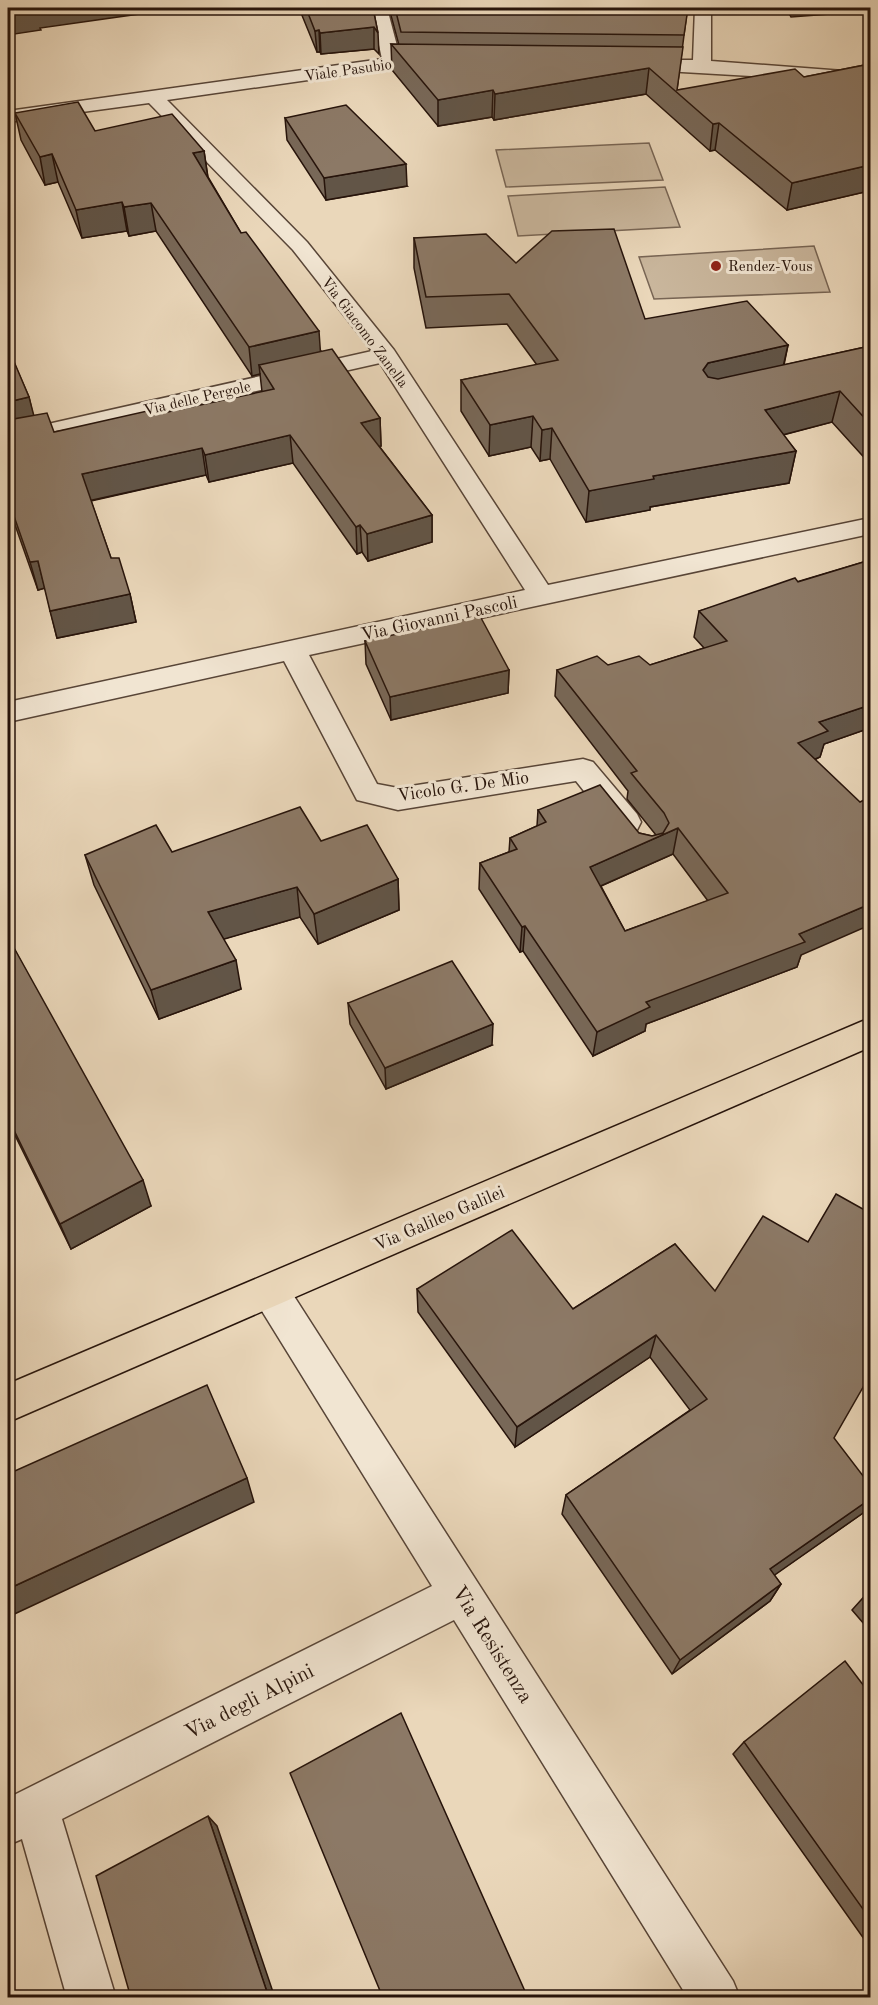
<svg xmlns="http://www.w3.org/2000/svg" width="878" height="2005" font-family="'Old Standard TT',serif">
<style>
.green{fill:#c9b69c;stroke:#786554;stroke-width:1.5}
.lines{fill:none;stroke-linecap:round;stroke-linejoin:round}
.minor-casing{stroke:#584537;stroke-width:3}
.major-casing{stroke:#27140b;stroke-width:3}
.minor{fill:#f1e5d2;fill-rule:evenodd}
.major{fill:#ead7ba;fill-rule:evenodd}
.wall{fill:#786858;stroke:#27140b;stroke-width:1.5;fill-rule:evenodd}
.shaded-wall{fill:#625547;stroke:#27140b;stroke-width:1.5}
.building{fill:#8c7966;stroke:#27140b;stroke-width:1.5;fill-rule:evenodd}
.poi-dot{fill:#8f2418;stroke:#f1e5d2;stroke-width:2}
.labels{text-anchor:middle;stroke-width:6;stroke-linejoin:round;paint-order:stroke}
.far-street-label{font-size:15px;fill:#27140b;stroke:#f1e5d2}
.far-poi-label{font-size:15px;fill:#27140b;stroke:#f1e5d2;text-anchor:start}
.street-label{font-size:18px;fill:#27140b;stroke:#f1e5d2}
.near-street-label{font-size:21px;fill:#27140b;stroke:#f1e5d2}
</style>
<rect width="100%" height="100%" fill="#ead7ba"/>
<filter id="stains"><feTurbulence type="fractalNoise" baseFrequency=".00333" numOctaves="4"/><feColorMatrix values="0 0 0 0 .2 0 0 0 0 .09 0 0 0 0 .02 0 0 0 .5 -.17"/></filter>
<radialGradient id="worn" r=".72"><stop offset=".6" stop-color="#630" stop-opacity="0"/><stop offset="1" stop-color="#630" stop-opacity=".3"/></radialGradient>
<!-- green -->
<g class="green">
<polygon points="649,143 663,180 506,187 496,150"/>
<polygon points="665,187 680,227 518,236 508,196"/>
<polygon points="814,246 830,292 654,299 639,257"/>
</g>
<g class="lines">
<!-- minor casing -->
<g class="minor-casing">
<g id="minor">
<polygon points="371,8 387,8 400,57 443,58 446,62 443,66 392,68 167,100 307,242 394,350 548,585 870,518 870,534 309,655 377,784 398,788 583,759 593,762 637,814 641,822 637,830 626,833 615,830 576,781 398,810 357,800 284,661 8,722 8,702 525,590 380,363 8,447 8,433 372,351 293,250 149,103 8,122 8,111 382,59"/>
<polygon points="695,8 711,8 711,61 870,73 870,83 630,69 627,65 630,61 636,60 693,60"/>
<polygon points="270,1274 283,1279 733,1981 740,1998 688,1998 454,1620 62,1819 116,1998 67,1998 22,1839 8,1845 8,1798 432,1586 257,1303 251,1291 257,1279"/>
</g>
</g>
<!-- major casing -->
<g class="major-casing">
<polygon id="major" points="870,1018 870,1047 8,1422 8,1384"/>
</g>
<!-- minor -->
<use href="#minor" class="minor"/>
<!-- major -->
<use href="#major" class="major"/>
</g>
<!-- wall -->
<g class="wall">
<polygon points="299,8 373,8 378,33 379,54 374,49 321,54 320,52 317,52"/>
<polygon points="389,8 694,8 693,12 687,12 677,90 804,77 870,64 870,192 869,191 787,210 715,150 710,151 646,94 494,120 492,117 438,126 392,70 391,44 399,45"/>
<polygon points="712,8 870,8 870,11 791,17 786,8 713,11"/>
<polygon points="15,113 95,131 204,151 208,177 241,233 321,351 380,418 381,446 379,446 432,515 432,542 368,561 362,552 357,554 293,463 209,482 206,475 91,501 111,558 130,594 136,622 57,638 45,588 38,590 8,505 8,349 29,397 33,415 54,432 159,414 262,392 260,374 252,376 156,231 129,236 127,231 82,238 58,182 45,185 21,140"/>
<polygon points="285,118 407,186 326,200 287,140"/>
<polygon points="414,238 516,263 645,319 788,345 784,365 870,346 870,464 832,422 783,435 796,451 789,483 650,507 650,510 586,522 550,459 540,461 531,447 489,456 461,411 461,380 537,365 507,324 426,328 414,268"/>
<path d="M 870,560 L 870,728 L 824,744 L 820,757 L 816,759 L 801,955 L 797,967 L 646,1024 L 645,1031 L 593,1056 L 523,951 L 520,952 L 479,889 L 480,863 L 509,852 L 510,838 L 537,826 L 538,810 L 652,836 L 656,835 L 627,799 L 628,791 L 555,696 L 557,670 L 608,665 L 650,665 L 704,648 L 694,637 L 699,611 ZM 673,854 L 708,901 L 625,931 L 601,886 Z"/>
<polygon points="365,641 509,670 508,693 391,720 366,664"/>
<polygon points="321,841 398,879 399,910 318,944 300,917 223,939 241,989 159,1019 94,885 85,855 172,852"/>
<polygon points="8,937 151,1206 71,1249 8,1121"/>
<polygon points="348,1003 492,1045 386,1089 350,1024"/>
<polygon points="675,1244 834,1438 863,1513 774,1575 781,1584 770,1601 672,1674 562,1514 566,1495 690,1410 650,1357 515,1447 418,1312 417,1289 573,1309"/>
<polygon points="870,1590 870,1631 852,1610"/>
<polygon points="870,1694 870,1946 869,1946 733,1754 744,1742"/>
</g>
<!-- shaded-wall -->
<g class="shaded-wall">
<polygon points="20,8 145,8 146,13 40,28 41,30 8,35 8,9"/>
<polygon points="374,27 374,49 321,54 320,33"/>
<polygon points="319,30 320,52 317,52 315,31"/>
<polygon points="649,68 646,94 494,120 495,94"/>
<polygon points="493,90 492,117 438,126 438,100"/>
<polygon points="719,123 715,150 710,151 713,124"/>
<polygon points="204,151 208,179 193,153"/>
<polygon points="52,154 58,182 45,185 40,157"/>
<polygon points="406,164 407,186 326,200 324,178"/>
<polygon points="870,165 870,183 869,191 787,210 792,183"/>
<polygon points="122,202 127,231 82,238 76,210"/>
<polygon points="151,203 156,231 129,236 124,207"/>
<polygon points="319,331 321,360 259,365 260,374 252,376 249,347"/>
<polygon points="788,345 781,376 703,394 703,370 708,363"/>
<polygon points="840,391 832,422 759,441 765,410"/>
<polygon points="29,397 36,424 8,431 8,402"/>
<polygon points="533,416 531,447 489,456 490,425"/>
<polygon points="380,418 381,446 362,450 361,423"/>
<polygon points="552,428 550,459 540,461 542,430"/>
<polygon points="290,435 293,463 209,482 205,455"/>
<polygon points="202,448 206,475 88,501 82,474"/>
<polygon points="796,451 789,483 650,507 650,510 586,522 589,491 653,476"/>
<polygon points="432,515 432,542 368,561 367,534"/>
<polygon points="360,525 362,552 357,554 356,527"/>
<polygon points="38,561 45,588 38,590 30,562"/>
<polygon points="130,594 136,622 57,638 50,611"/>
<polygon points="509,670 508,693 391,720 390,697"/>
<polygon points="870,705 870,728 824,744 820,757 791,769 798,743 819,722"/>
<polygon points="678,828 673,854 587,892 590,867"/>
<polygon points="398,879 399,910 318,944 314,914"/>
<polygon points="297,887 300,917 214,942 208,912"/>
<polygon points="870,904 870,925 801,955 797,967 646,1024 645,1031 593,1056 597,1032 646,1002 799,934"/>
<polygon points="525,926 523,951 520,952 522,927"/>
<polygon points="236,960 241,989 159,1019 151,990"/>
<polygon points="493,1024 492,1045 386,1089 385,1068"/>
<polygon points="143,1180 151,1206 71,1249 60,1224"/>
<polygon points="656,1335 650,1357 515,1447 517,1427"/>
<polygon points="247,1478 254,1502 8,1617 8,1589"/>
<polygon points="870,1499 870,1503 863,1513 759,1586 770,1569"/>
<polygon points="781,1584 770,1601 672,1674 680,1660"/>
<polygon points="208,1816 217,1826 275,1998 269,1998"/>
</g>
<!-- building -->
<g class="building">
<polygon points="306,8 373,8 378,33 374,27 320,33 319,30 315,31"/>
<polygon points="395,8 688,8 684,35 401,32"/>
<polygon points="391,44 683,47 677,90 795,69 804,77 870,64 870,165 792,183 719,123 713,124 649,68 495,94 493,90 438,100"/>
<polygon points="78,102 95,131 172,114 204,151 193,153 241,233 246,232 319,331 249,347 151,203 124,207 122,202 76,210 52,154 40,157 15,113"/>
<polygon points="346,105 406,164 324,178 285,118"/>
<polygon points="614,229 645,319 747,301 788,345 708,363 703,370 708,377 718,379 870,346 870,424 840,391 765,410 796,451 653,476 654,479 589,491 552,428 542,430 533,416 490,425 461,380 558,360 509,294 426,297 414,238 486,234 516,263 552,231"/>
<polygon points="8,349 10,352 29,397 8,402"/>
<polygon points="332,349 380,418 361,423 432,515 367,534 360,525 356,527 290,435 205,455 202,448 82,474 111,558 119,558 130,594 50,611 38,561 30,562 8,499 8,420 47,413 54,432 156,409 159,414 274,389 259,365"/>
<path d="M 870,560 L 870,705 L 819,722 L 828,731 L 798,743 L 860,802 L 870,797 L 870,904 L 799,934 L 805,942 L 646,1002 L 650,1007 L 597,1032 L 525,926 L 522,927 L 480,863 L 517,849 L 510,838 L 546,822 L 538,810 L 600,785 L 639,833 L 652,836 L 663,833 L 669,823 L 664,813 L 631,773 L 637,771 L 557,670 L 597,656 L 608,665 L 639,656 L 650,665 L 727,641 L 699,611 L 795,578 L 798,582 ZM 678,828 L 728,893 L 625,931 L 590,867 Z"/>
<polygon points="480,616 509,670 390,697 365,641"/>
<polygon points="300,807 321,841 367,825 398,879 314,914 297,887 208,912 236,960 151,990 85,855 156,825 172,852"/>
<polygon points="8,937 143,1180 60,1224 8,1118"/>
<polygon points="452,961 493,1024 385,1068 348,1003"/>
<polygon points="836,1194 870,1213 870,1375 834,1438 870,1485 870,1499 770,1569 781,1584 680,1660 566,1495 707,1399 656,1335 517,1427 417,1289 512,1230 573,1309 675,1244 715,1291 763,1216 808,1242"/>
<polygon points="207,1385 247,1478 8,1589 8,1474"/>
<polygon points="870,1590 870,1597 867,1593"/>
<polygon points="845,1661 870,1694 870,1919 744,1742"/>
<polygon points="401,1713 528,1998 383,1998 290,1773"/>
<polygon points="208,1816 269,1998 131,1998 96,1876"/>
</g>
<!-- markers -->
<circle class="poi-dot" cx="716" cy="266" r="6"/>
<g class="labels">
<!-- far-street labels -->
<g class="far-street-label">
<text transform="translate(348 70) rotate(-8)" y="5">Viale Pasubio</text>
<text transform="translate(365 332) rotate(53)" y="5">Via Giacomo Zanella</text>
<text transform="translate(197 398) rotate(-13)" y="5">Via delle Pergole</text>
</g>
<!-- far-poi labels -->
<g class="far-poi-label">
<text x="728" y="271">Rendez-Vous</text>
</g>
<!-- street labels -->
<g class="street-label">
<text transform="translate(439 618) rotate(-12)" y="6">Via Giovanni Pascoli</text>
<text transform="translate(463 786) rotate(-8)" y="6">Vicolo G. De Mio</text>
<text transform="translate(439 1218) rotate(-23)" y="6">Via Galileo Galilei</text>
</g>
<!-- near-street labels -->
<g class="near-street-label">
<text transform="translate(493 1644) rotate(58)" y="7">Via Resistenza</text>
<text transform="translate(249 1701) rotate(-27)" y="7">Via degli Alpini</text>
</g>
</g>
<!-- margin -->
<rect width="878" height="2005" fill="none" stroke="#ead7ba" stroke-width="30"/>
<rect x="9" y="9" width="860" height="1987" fill="none" stroke="#27140b" stroke-width="3"/>
<rect x="15" y="15" width="848" height="1975" fill="none" stroke="#27140b" stroke-width="1.5"/>
<rect width="100%" height="100%" filter="url(#stains)"/>
<rect width="100%" height="100%" fill="url(#worn)"/>
</svg>
